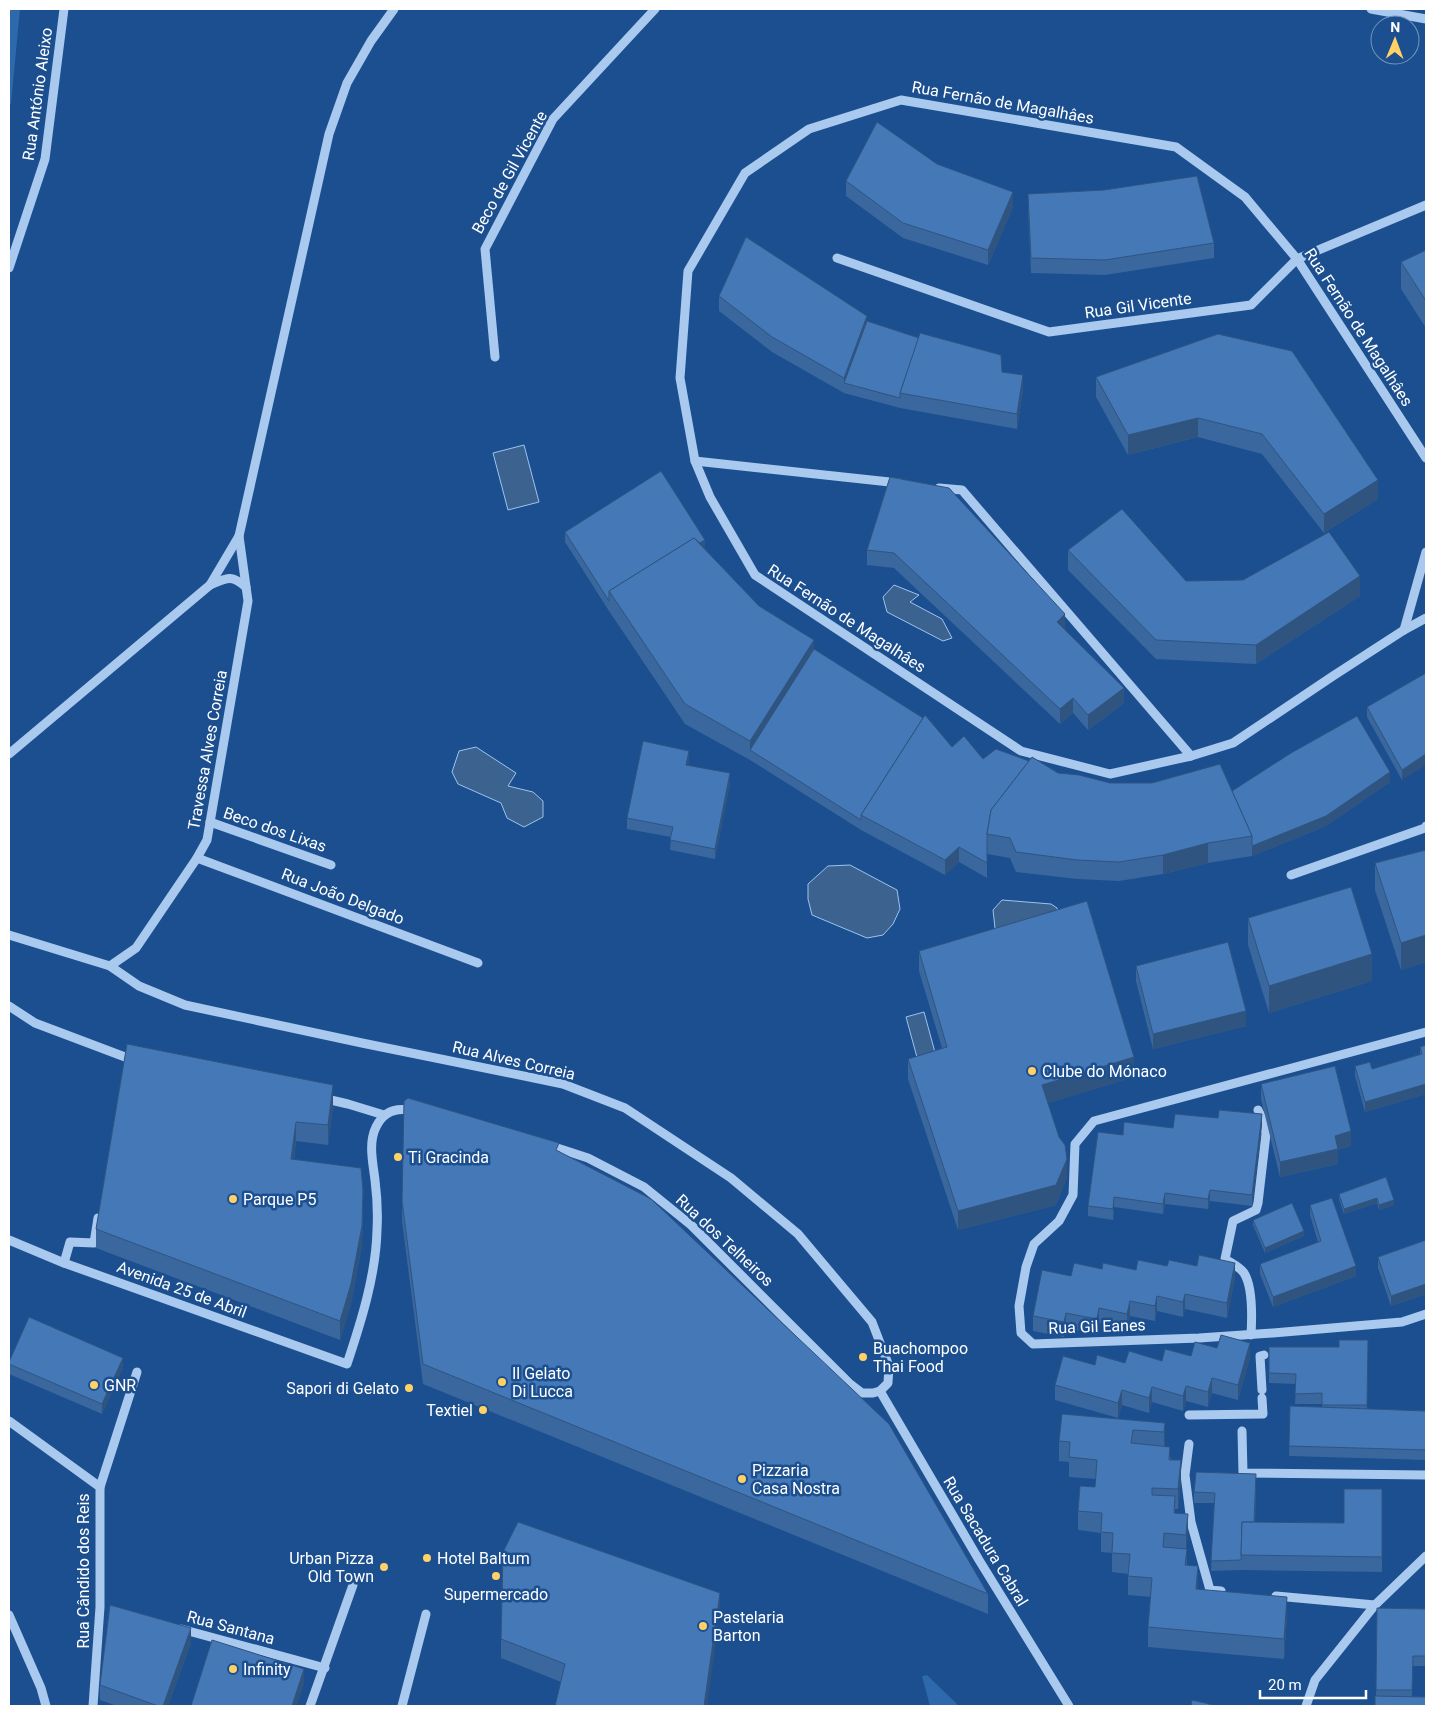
<svg xmlns="http://www.w3.org/2000/svg" width="1435" height="1715" font-family="Roboto,sans-serif">
<style>
.green{fill:#2e69ad}
.water{fill:#3c6290;stroke:#9cc4f0}
.lines{fill:none;stroke-linecap:round;stroke-linejoin:round}
.minor{stroke:#a9c9ee;stroke-width:9}
.wall{fill:#3a679d}
.shaded-wall{fill:#305480}
.building{fill:#4478b7;stroke:#305480}
.poi-dot{fill:#ffd166;stroke:#1b4f8f;stroke-width:2}
.labels{text-anchor:middle;stroke-width:5;stroke-linejoin:round;paint-order:stroke}
.street-label{font-size:16px;fill:#fff;stroke:#1b4f8f}
.poi-label{font-size:16px;fill:#fff;stroke:#1b4f8f;text-anchor:start}
</style>
<rect width="100%" height="100%" fill="#1b4f8f"/>
<!-- green -->
<g class="green">
<polygon points="9,9 20,9 11,104 9,104"/>
<polygon points="927,1675 959,1706 930,1706 922,1676"/>
</g>
<!-- water -->
<g class="water">
<polygon points="524,445 539,502 508,510 493,453"/>
<polygon points="894,585 919,595 910,602 942,619 952,638 943,641 887,612 883,597"/>
<polygon points="476,747 516,773 508,786 533,792 543,801 543,817 524,827 507,818 501,803 458,784 452,772 459,751"/>
<polygon points="850,865 897,890 900,909 893,924 883,935 867,938 812,915 808,899 808,884 828,866"/>
<polygon points="1002,900 1051,904 1057,908 1059,915 999,934 995,928 993,910"/>
<polygon points="924,1012 936,1056 918,1061 906,1017"/>
</g>
<g class="lines">
<!-- minor -->
<g class="minor">
<polyline points="1371,9 1426,19"/>
<polyline points="837,258 1049,332 1251,305 1297,259 1426,205"/>
<polyline points="9,268 45,159 64,9"/>
<polyline points="495,357 485,249 553,119 655,9"/>
<polyline points="1426,458 1297,259 1245,197 1176,147 901,100 809,129 745,173 688,271 680,378 695,461 710,497 755,575 1021,751 1110,774 1191,756 1233,743 1333,676 1404,630 1426,618"/>
<polyline points="695,461 899,483"/>
<polyline points="939,488 962,490 1191,756"/>
<path d="M 210,585 C 227,578 231,574 246,587"/>
<polyline points="1404,630 1426,552"/>
<polyline points="9,754 210,585 239,536 329,134 347,83 371,41 394,9"/>
<polyline points="210,822 331,865"/>
<polyline points="197,858 478,963"/>
<polyline points="1291,875 1425,828 1426,826"/>
<polyline points="9,935 110,966 139,986 185,1005 362,1043 563,1084 625,1108 731,1178 798,1234 872,1322 889,1366 888,1383 880,1391 873,1393 862,1393 849,1383 691,1225 644,1187 588,1158 548,1145"/>
<polyline points="110,966 136,948 197,858 207,840 248,601 239,536"/>
<polyline points="9,1006 35,1023 125,1057 135,1059"/>
<polyline points="1426,1032 1094,1121 1075,1144 1073,1195 1059,1221 1034,1244 1026,1267 1019,1306 1021,1333 1033,1344 1199,1338 1273,1333 1402,1322 1426,1314"/>
<polyline points="322,1098 348,1104 384,1115"/>
<path d="M 9,1240 L 64,1263 L 347,1364 C 361,1322 376,1275 377,1230 C 378,1213 377,1196 375,1180 C 373,1163 368,1143 376,1127 C 384,1110 398,1107 414,1111"/>
<polyline points="64,1263 70,1242 94,1243 98,1218"/>
<path d="M 1251,1335 C 1252,1318 1253,1287 1244,1273 C 1240,1267 1231,1263 1225,1259 L 1233,1221 L 1256,1210 L 1258,1203 L 1266,1134 L 1264,1122 L 1258,1110"/>
<polyline points="1262,1390 1260,1356 1264,1355"/>
<polyline points="880,1391 979,1560 1069,1706"/>
<polyline points="1189,1415 1263,1414 1262,1398"/>
<polyline points="9,1421 100,1487 100,1607 93,1706"/>
<polyline points="1242,1431 1243,1473 1426,1475"/>
<polyline points="1189,1444 1185,1475 1191,1522 1210,1590 1221,1591"/>
<polyline points="100,1487 137,1372"/>
<polyline points="1276,1596 1375,1605"/>
<polyline points="9,1615 41,1688 46,1706"/>
<polyline points="181,1629 325,1668"/>
<polyline points="310,1706 353,1585"/>
<polyline points="402,1706 426,1614"/>
<polyline points="1306,1706 1315,1680 1375,1605 1426,1556"/>
</g>
</g>
<!-- wall -->
<g class="wall">
<polygon points="846,181 1013,207 988,265 903,238 846,196"/>
<polygon points="1028,194 1214,243 1214,258 1105,275 1031,273 1028,209"/>
<polygon points="1426,250 1426,328 1401,289 1401,262"/>
<polygon points="719,296 867,321 1002,372 1023,390 1017,429 900,408 844,393 772,352 719,311"/>
<polygon points="1218,334 1378,499 1324,533 1262,454 1198,437 1128,455 1096,397 1096,377"/>
<polygon points="890,477 1065,629 1124,703 1088,730 1073,713 1060,724 894,568 867,565 867,550"/>
<polygon points="565,532 705,549 759,606 814,649 952,747 983,759 1110,783 1232,791 1390,782 1326,826 1252,856 1208,863 1163,874 1119,881 1077,879 1016,872 1010,858 987,854 987,878 959,862 945,875 861,830 750,760 685,724 609,611 565,542"/>
<polygon points="1068,550 1186,581 1360,596 1256,664 1156,659 1068,570"/>
<polygon points="1426,673 1402,780 1367,717 1367,707"/>
<polygon points="689,761 688,765 730,783 715,859 670,850 671,837 627,829 627,818"/>
<polygon points="1426,850 1426,962 1401,970 1375,890 1375,863"/>
<polygon points="1248,918 1372,981 1269,1013 1248,945"/>
<polygon points="919,951 1134,1077 1048,1103 1067,1178 1056,1205 958,1230 908,1079 908,1059 942,1048 919,971"/>
<polygon points="1136,966 1246,1026 1153,1049 1136,981"/>
<polygon points="127,1044 333,1105 328,1145 296,1141 294,1159 363,1209 362,1245 351,1304 340,1340 96,1248 96,1229"/>
<polygon points="1426,1045 1426,1094 1365,1112 1355,1076 1355,1066 1372,1069 1420,1054 1420,1047"/>
<polygon points="1261,1084 1351,1146 1338,1150 1338,1164 1280,1177 1261,1099"/>
<polygon points="1262,1125 1252,1206 1210,1201 1208,1209 1165,1204 1163,1214 1114,1207 1113,1220 1088,1216 1088,1206 1123,1135 1173,1128"/>
<polygon points="559,1151 988,1594 988,1614 423,1384 402,1221 402,1201"/>
<polygon points="1386,1177 1394,1205 1379,1210 1377,1203 1344,1214 1339,1199 1339,1194"/>
<polygon points="1310,1205 1356,1276 1273,1307 1260,1274 1260,1264 1318,1242 1310,1215"/>
<polygon points="1253,1220 1304,1236 1265,1253 1253,1225"/>
<polygon points="1426,1240 1426,1294 1391,1306 1378,1268 1378,1257"/>
<polygon points="1136,1270 1235,1278 1227,1318 1185,1309 1183,1317 1157,1311 1155,1321 1130,1316 1127,1329 1099,1323 1097,1335 1066,1328 1064,1337 1033,1331 1033,1316 1071,1276"/>
<polygon points="1368,1340 1367,1409 1426,1411 1426,1460 1289,1456 1290,1406 1322,1407 1322,1404 1295,1404 1296,1384 1269,1383 1269,1347 1339,1347"/>
<polygon points="1191,1356 1250,1358 1238,1400 1212,1393 1208,1407 1186,1401 1183,1411 1152,1402 1149,1413 1122,1405 1118,1418 1055,1400 1055,1385 1125,1363 1162,1361"/>
<polygon points="9,1362 123,1368 102,1414 9,1374"/>
<polygon points="1165,1423 1165,1446 1181,1480 1178,1509 1175,1509 1175,1513 1188,1534 1186,1549 1187,1565 1198,1589 1287,1616 1284,1659 1148,1647 1148,1627 1151,1597 1128,1595 1128,1574 1112,1572 1112,1553 1101,1552 1101,1533 1078,1530 1078,1511 1095,1487 1096,1479 1069,1477 1069,1462 1059,1461 1059,1441"/>
<polygon points="1256,1485 1255,1522 1344,1523 1382,1489 1382,1572 1241,1570 1211,1571 1214,1503 1194,1503 1194,1492"/>
<polygon points="1377,1608 1426,1609 1426,1666 1413,1666 1412,1697 1376,1696"/>
<polygon points="720,1613 561,1682 501,1658 501,1639"/>
<polygon points="191,1643 168,1706 117,1706 100,1700 100,1685"/>
</g>
<!-- shaded-wall -->
<g class="shaded-wall">
<polygon points="1013,192 1013,207 988,265 988,250"/>
<polygon points="867,316 867,331 844,383 844,378"/>
<polygon points="1023,375 1023,390 1017,429 1017,414"/>
<polygon points="1198,418 1198,437 1128,455 1128,435"/>
<polygon points="1378,480 1378,499 1324,533 1324,514"/>
<polygon points="705,540 705,550 614,598"/>
<polygon points="1360,576 1360,596 1256,664 1256,645"/>
<polygon points="1065,614 1065,629 1057,637 1057,622"/>
<polygon points="814,640 814,660 750,750 750,741"/>
<polygon points="1124,688 1124,703 1088,730 1088,715"/>
<polygon points="1073,698 1073,713 1060,724 1060,709"/>
<polygon points="689,751 689,761 686,775 686,765"/>
<polygon points="1426,754 1426,765 1402,780 1402,770"/>
<polygon points="1390,772 1390,782 1326,826 1252,856 1252,846"/>
<polygon points="730,773 730,783 715,859 715,849"/>
<polygon points="1208,843 1208,863 1163,874 1163,855"/>
<polygon points="959,847 959,862 945,875 945,860"/>
<polygon points="1426,935 1426,962 1401,970 1401,943"/>
<polygon points="1372,954 1372,981 1269,1013 1269,986"/>
<polygon points="1246,1011 1246,1026 1153,1049 1153,1034"/>
<polygon points="1134,1057 1134,1077 1042,1105 1042,1085"/>
<polygon points="1426,1084 1426,1094 1365,1112 1365,1102"/>
<polygon points="333,1085 333,1105 328,1145 328,1125"/>
<polygon points="1262,1114 1262,1125 1252,1206 1252,1195"/>
<polygon points="296,1122 296,1141 291,1178 291,1159"/>
<polygon points="1351,1131 1351,1146 1338,1150 1338,1164 1280,1177 1280,1162 1335,1136"/>
<polygon points="1067,1159 1067,1178 1056,1205 958,1230 958,1211"/>
<polygon points="363,1190 362,1245 351,1304 340,1340 340,1321"/>
<polygon points="1210,1190 1210,1201 1208,1209 1208,1199"/>
<polygon points="1165,1193 1165,1204 1163,1214 1163,1204"/>
<polygon points="1114,1197 1114,1207 1113,1220 1113,1209"/>
<polygon points="1377,1198 1377,1203 1344,1214 1344,1209"/>
<polygon points="1394,1200 1394,1205 1379,1210 1379,1205"/>
<polygon points="1304,1231 1304,1236 1265,1253 1265,1248"/>
<polygon points="1235,1263 1235,1278 1227,1318 1227,1303"/>
<polygon points="1356,1266 1356,1276 1273,1307 1273,1297"/>
<polygon points="1426,1284 1426,1294 1391,1306 1391,1296"/>
<polygon points="1185,1294 1185,1309 1183,1317 1183,1302"/>
<polygon points="1157,1296 1157,1311 1155,1321 1155,1306"/>
<polygon points="1130,1301 1130,1316 1127,1329 1127,1314"/>
<polygon points="1099,1308 1099,1323 1097,1335 1097,1319"/>
<polygon points="1066,1313 1066,1328 1064,1337 1064,1322"/>
<polygon points="1250,1343 1250,1358 1238,1400 1238,1385"/>
<polygon points="123,1358 123,1368 102,1414 102,1404"/>
<polygon points="1212,1378 1212,1393 1208,1407 1208,1392"/>
<polygon points="1186,1386 1186,1401 1183,1411 1183,1396"/>
<polygon points="1152,1387 1152,1402 1149,1413 1149,1398"/>
<polygon points="1122,1390 1122,1405 1118,1418 1118,1403"/>
<polygon points="1165,1423 1165,1442 1164,1452 1164,1432"/>
<polygon points="1181,1460 1181,1480 1178,1509 1178,1489"/>
<polygon points="1188,1514 1188,1534 1186,1554 1186,1535"/>
<polygon points="1198,1566 1198,1585 1196,1608 1196,1589"/>
<polygon points="720,1593 720,1613 707,1706 704,1706"/>
<polygon points="1287,1597 1287,1616 1284,1659 1284,1639"/>
<polygon points="191,1628 191,1643 168,1706 163,1706"/>
<polygon points="304,1669 304,1684 297,1706 292,1706"/>
</g>
<!-- building -->
<g class="building">
<polygon points="877,122 937,164 1013,192 988,250 903,223 846,181"/>
<polygon points="1197,176 1214,243 1105,260 1031,258 1028,194 1104,190"/>
<polygon points="746,237 867,316 844,378 772,337 719,296"/>
<polygon points="1426,250 1426,301 1401,262"/>
<polygon points="867,321 919,338 900,393 900,398 844,383"/>
<polygon points="920,333 1001,355 1002,372 1023,375 1017,414 900,393"/>
<polygon points="1218,334 1292,351 1378,480 1324,514 1262,434 1198,418 1128,435 1096,377"/>
<polygon points="661,471 705,540 700,543 694,538 609,591 609,601 565,532"/>
<polygon points="890,477 949,488 1065,614 1057,622 1124,688 1088,715 1073,698 1060,709 894,553 867,550"/>
<polygon points="1122,509 1186,581 1243,580 1329,532 1360,576 1256,645 1156,640 1068,550"/>
<polygon points="694,538 759,606 814,640 750,741 685,704 609,591"/>
<polygon points="814,649 923,718 861,815 861,820 750,750"/>
<polygon points="1426,673 1426,754 1402,770 1367,707"/>
<polygon points="925,715 952,747 964,736 983,759 996,749 1029,761 991,810 987,834 987,863 959,847 945,860 861,815"/>
<polygon points="1357,716 1390,772 1326,816 1252,846 1252,836 1232,791 1291,753"/>
<polygon points="643,741 689,751 686,765 730,773 715,849 670,840 673,827 627,818"/>
<polygon points="1032,757 1058,773 1079,775 1110,783 1152,783 1220,764 1252,836 1208,843 1163,855 1119,862 1077,860 1016,852 1010,838 987,834 991,810"/>
<polygon points="1426,850 1426,935 1401,943 1375,863"/>
<polygon points="1351,887 1372,954 1269,986 1248,918"/>
<polygon points="1087,901 1134,1057 1042,1085 1059,1137 1065,1145 1067,1159 1056,1185 958,1211 908,1059 947,1047 919,951"/>
<polygon points="1228,942 1246,1011 1153,1034 1136,966"/>
<polygon points="127,1044 333,1085 328,1125 296,1122 291,1159 361,1168 363,1190 362,1226 351,1284 340,1321 96,1229"/>
<polygon points="1426,1045 1426,1084 1365,1102 1355,1066 1370,1062 1372,1069 1422,1054 1420,1047"/>
<polygon points="1335,1066 1351,1131 1335,1136 1338,1149 1280,1162 1261,1084"/>
<polygon points="408,1098 559,1143 556,1150 651,1199 889,1424 988,1594 423,1364 402,1201 404,1101"/>
<polygon points="1219,1110 1262,1114 1252,1195 1210,1190 1208,1199 1165,1193 1163,1204 1114,1197 1113,1209 1088,1206 1098,1132 1123,1135 1124,1122 1173,1128 1175,1114 1218,1118"/>
<polygon points="1386,1177 1394,1200 1379,1205 1377,1198 1344,1209 1339,1194"/>
<polygon points="1332,1198 1356,1266 1273,1297 1260,1264 1321,1241 1310,1205"/>
<polygon points="1292,1203 1304,1231 1265,1248 1253,1220"/>
<polygon points="1426,1240 1426,1284 1391,1296 1378,1257"/>
<polygon points="1199,1255 1235,1263 1227,1303 1185,1294 1183,1302 1157,1296 1155,1306 1130,1301 1127,1314 1099,1308 1097,1319 1066,1313 1064,1322 1033,1316 1042,1270 1071,1276 1074,1263 1102,1269 1103,1263 1136,1270 1138,1260 1167,1266 1169,1260 1197,1266"/>
<polygon points="29,1317 123,1358 102,1404 9,1364 9,1362"/>
<polygon points="1221,1335 1250,1343 1238,1385 1212,1378 1208,1392 1186,1386 1183,1396 1152,1387 1149,1398 1122,1390 1118,1403 1055,1385 1063,1356 1095,1365 1097,1355 1125,1363 1129,1351 1162,1361 1165,1349 1191,1356 1195,1342 1217,1348"/>
<polygon points="1339,1340 1368,1340 1367,1405 1322,1405 1322,1393 1295,1394 1296,1374 1269,1373 1269,1347 1339,1347"/>
<polygon points="1290,1406 1426,1411 1426,1450 1289,1446"/>
<polygon points="1062,1414 1165,1423 1164,1432 1133,1430 1131,1443 1170,1447 1169,1460 1181,1460 1178,1489 1152,1488 1152,1495 1175,1496 1174,1513 1188,1514 1186,1535 1164,1533 1163,1547 1187,1549 1185,1565 1198,1566 1196,1589 1287,1597 1284,1639 1148,1627 1152,1578 1128,1576 1130,1554 1112,1553 1113,1533 1101,1532 1102,1513 1078,1511 1080,1486 1095,1487 1097,1460 1069,1457 1070,1442 1059,1441"/>
<polygon points="1196,1472 1256,1474 1254,1522 1242,1522 1241,1560 1211,1561 1215,1493 1194,1492"/>
<polygon points="1344,1489 1382,1489 1382,1557 1241,1555 1242,1522 1344,1523"/>
<polygon points="518,1522 720,1593 704,1706 555,1706 565,1664 501,1639 503,1552"/>
<polygon points="110,1605 191,1628 163,1706 158,1706 100,1685"/>
<polygon points="1377,1608 1426,1609 1426,1656 1413,1656 1412,1690 1376,1690"/>
<polygon points="212,1640 304,1669 292,1706 191,1706"/>
<polygon points="1375,1696 1426,1697 1426,1706 1375,1706"/>
<polygon points="1192,1700 1218,1706 1191,1706"/>
</g>
<!-- markers -->
<g class="poi-dot">
<circle cx="1032" cy="1071" r="5"/>
<circle cx="398" cy="1157" r="5"/>
<circle cx="233" cy="1199" r="5"/>
<circle cx="863" cy="1357" r="5"/>
<circle cx="502" cy="1382" r="5"/>
<circle cx="94" cy="1385" r="5"/>
<circle cx="409" cy="1388" r="5"/>
<circle cx="483" cy="1410" r="5"/>
<circle cx="742" cy="1479" r="5"/>
<circle cx="427" cy="1558" r="5"/>
<circle cx="384" cy="1567" r="5"/>
<circle cx="496" cy="1576" r="5"/>
<circle cx="703" cy="1626" r="5"/>
<circle cx="233" cy="1669" r="5"/>
</g>
<g class="labels">
<!-- street labels -->
<g class="street-label">
<text transform="translate(37 94) rotate(-82)" y="6">Rua António Aleixo</text>
<text transform="translate(1003 102) rotate(10)" y="6">Rua Fernão de Magalhâes</text>
<text transform="translate(509 172) rotate(-61)" y="6">Beco de Gil Vicente</text>
<text transform="translate(1138 305) rotate(-8)" y="6">Rua Gil Vicente</text>
<text transform="translate(1359 327) rotate(57)" y="6">Rua Fernão de Magalhâes</text>
<text transform="translate(847 618) rotate(33)" y="6">Rua Fernão de Magalhâes</text>
<text transform="translate(207 750) rotate(-80)" y="6">Travessa Alves Correia</text>
<text transform="translate(275 829) rotate(19)" y="6">Beco dos Lixas</text>
<text transform="translate(343 896) rotate(21)" y="6">Rua João Delgado</text>
<text transform="translate(514 1060) rotate(13)" y="6">Rua Alves Correia</text>
<text transform="translate(725 1240) rotate(43)" y="6">Rua dos Telheiros</text>
<text transform="translate(182 1289) rotate(20)" y="6">Avenida 25 de Abril</text>
<text transform="translate(1097 1326) rotate(-2)" y="6">Rua Gil Eanes</text>
<text transform="translate(986 1541) rotate(59)" y="6">Rua Sacadura Cabral</text>
<text transform="translate(83 1571) rotate(-90)" y="6">Rua Cândido dos Reis</text>
<text transform="translate(231 1627) rotate(15)" y="6">Rua Santana</text>
</g>
<!-- poi labels -->
<g class="poi-label">
<text x="1042" y="1077">Clube do Mónaco</text>
<text x="408" y="1163">Ti Gracinda</text>
<text x="243" y="1205">Parque P5</text>
<text x="873" y="1354">Buachompoo<tspan x="873" dy="18">Thai Food</tspan></text>
<text x="512" y="1379">Il Gelato<tspan x="512" dy="18">Di Lucca</tspan></text>
<text x="104" y="1391">GNR</text>
<text x="399" y="1394" text-anchor="end">Sapori di Gelato</text>
<text x="473" y="1416" text-anchor="end">Textiel</text>
<text x="752" y="1476">Pizzaria<tspan x="752" dy="18">Casa Nostra</tspan></text>
<text x="374" y="1564" text-anchor="end">Urban Pizza<tspan x="374" dy="18">Old Town</tspan></text>
<text x="437" y="1564">Hotel Baltum</text>
<text x="496" y="1600" text-anchor="middle">Supermercado</text>
<text x="713" y="1623">Pastelaria<tspan x="713" dy="18">Barton</tspan></text>
<text x="243" y="1675">Infinity</text>
</g>
</g>
<!-- border -->
<rect width="1435" height="1715" fill="none" stroke="#ffffff" stroke-width="20"/>
<!-- north arrow -->
<g transform="translate(1395 40) rotate(1)"><circle r="24" fill="#1b4f8f" stroke="#7695bc"/>
<path d="M0-4L9 19L0 12L-9 19Z" fill="#ffd166"/>
<text y="-8" font-size="14" font-weight="bold" text-anchor="middle" fill="#ffffff">N</text>
</g>
<!-- scale -->
<path d="M1260 1690v8h106v-8" fill="none" stroke="#ffffff" stroke-width="2.5"/>
<text x="1268" y="1690" font-size="15" fill="#ffffff" stroke="#1b4f8f" stroke-width="4" paint-order="stroke">20 m</text>
</svg>
